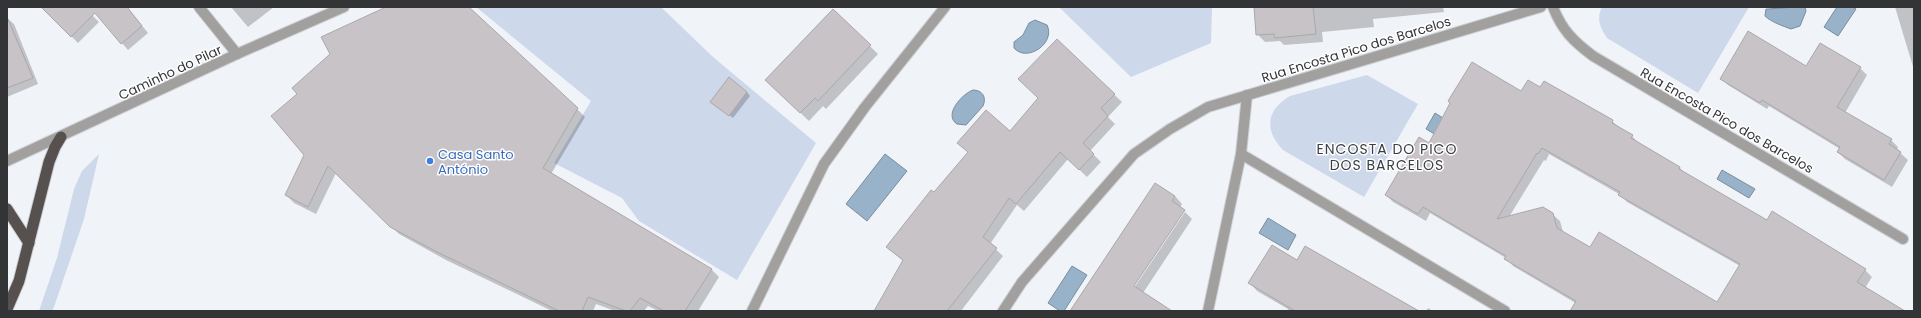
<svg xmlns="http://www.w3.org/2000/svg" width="1921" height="318" font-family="Poppins,sans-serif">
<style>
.green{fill:#cdd8eb}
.water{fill:#98b3c9;stroke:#7a8d9d}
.shadow{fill:#0003;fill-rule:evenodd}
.building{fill:#c8c3c6;stroke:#aca7aa;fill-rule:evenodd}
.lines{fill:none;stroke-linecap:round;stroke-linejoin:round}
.service-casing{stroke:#ced1d5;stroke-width:12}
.minor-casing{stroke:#ced1d5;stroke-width:12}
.tertiary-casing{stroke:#ced1d5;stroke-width:12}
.trunk-casing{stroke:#ced1d5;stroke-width:13}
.service{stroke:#a2a09f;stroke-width:10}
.minor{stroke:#a2a09f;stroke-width:10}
.tertiary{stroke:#a2a09f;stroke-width:10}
.trunk{stroke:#56504f;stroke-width:11}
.shop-dot{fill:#3f7fe0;stroke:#fff;stroke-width:1.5}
.labels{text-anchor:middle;stroke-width:3;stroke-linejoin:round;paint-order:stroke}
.street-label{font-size:13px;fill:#333436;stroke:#fff}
.shop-label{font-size:13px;fill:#366cbe;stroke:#fff;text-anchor:start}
.neighbourhood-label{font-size:14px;letter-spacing:1px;fill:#3c3f42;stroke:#fff}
</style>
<rect width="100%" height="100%" fill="#f0f3f8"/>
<!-- green -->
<g class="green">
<polygon points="476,7 661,7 713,57 816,143 737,280 639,221 622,198 554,163 591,101"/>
<polygon points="1059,7 1212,7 1211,43 1131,77"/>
<path d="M 1602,7 L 1749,7 L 1698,93 L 1607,38 C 1600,27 1596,19 1602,7 Z"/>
<path d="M 1367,75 L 1418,104 L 1364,197 L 1283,150 C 1264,130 1266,110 1290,96 Z"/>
<polygon points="99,154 84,219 54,307 52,311 39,311 57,258 74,189 82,171"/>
</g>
<!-- water -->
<g class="water">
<path d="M 1795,7 L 1805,7 L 1806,11 L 1800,26 L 1791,29 C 1783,26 1771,22 1765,16 L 1766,9 L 1768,9 Z"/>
<polygon points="1837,7 1852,7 1856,9 1838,36 1824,27"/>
<path d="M 1035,20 L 1047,25 C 1056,43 1027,63 1014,48 L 1014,42 L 1023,35 L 1029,23 Z"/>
<path d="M 973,90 C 982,90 987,97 983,106 L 966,125 L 957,124 C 943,115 962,94 973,90 Z"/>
<polygon points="1435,113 1464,131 1455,146 1426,129"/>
<polygon points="885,154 907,171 867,221 846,204"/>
<polygon points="1722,170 1755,189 1749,198 1717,179"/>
<polygon points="1268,218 1296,235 1288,250 1259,233"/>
<polygon points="1072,266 1087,275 1064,311 1060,311 1048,303"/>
</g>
<!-- shadow -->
<g class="shadow">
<polygon points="42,7 84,7 99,22 78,43"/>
<polygon points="98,7 127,7 148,33 128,50 122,43"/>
<polygon points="231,7 274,7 248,27"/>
<polygon points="388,7 467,7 577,109 585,117 551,174 711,269 719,277 698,311 658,311 648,306 644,311 615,311 596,304 593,311 552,311 446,260 399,234 336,173 316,214 294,203 286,195 305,155 299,94"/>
<polygon points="1255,7 1443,7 1444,12 1373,19 1374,27 1322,32 1323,42 1284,45 1280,41 1265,42 1257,34"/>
<polygon points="1895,7 1914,7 1914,70"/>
<polygon points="833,10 878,54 826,109 823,106 809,121 766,80"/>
<polygon points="7,18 14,24 38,84 7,97"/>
<polygon points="1057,40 1122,102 1108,117 1115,124 1090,151 1101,162 1087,177 1068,159 1024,211 1017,205 990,244 1003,256 961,311 875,311 903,261 887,247 934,193 1010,132 1039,99"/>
<polygon points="1806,67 1860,68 1867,75 1845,113 1891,140 1898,147 1897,150 1908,160 1892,187 1845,159 1838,152 1840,149 1769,106 1767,109 1728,85 1721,78"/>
<path d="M 1541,88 L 1612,121 L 1620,128 L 1632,136 L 1639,144 L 1680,168 L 1686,174 L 1767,221 L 1865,270 L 1872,277 L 1865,288 L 1903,311 L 1589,311 L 1513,266 L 1506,258 L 1430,213 L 1426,221 L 1393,202 L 1386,195 L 1429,144 L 1522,93 ZM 1549,154 L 1619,194 L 1627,202 L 1740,266 L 1718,304 L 1591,249 L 1563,232 L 1560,221 L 1552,214 L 1509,217 L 1544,160 L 1546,161 Z"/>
<polygon points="747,92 750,96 733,118 715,105"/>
<polygon points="1175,196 1182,204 1131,290 1132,291 1185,212 1192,219 1143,293 1155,311 1075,311"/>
<polygon points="1297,262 1417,311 1287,311 1288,309 1257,291 1250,283"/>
<polygon points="1428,308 1433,311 1426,311"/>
</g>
<!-- building -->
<g class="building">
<polygon points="41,7 127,7 142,26 121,44 95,13 71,37"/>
<polygon points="386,7 469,7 578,108 543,168 712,269 685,311 664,311 640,298 630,311 626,311 588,297 582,311 559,311 437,252 390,227 328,166 308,207 285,195 304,155 271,116 297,94 292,88 330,54 321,37"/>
<polygon points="1254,7 1313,7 1316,34 1275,38 1274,34 1256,35"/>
<polygon points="833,9 871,45 818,101 815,98 800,113 765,80"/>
<polygon points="7,17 33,78 7,88"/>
<polygon points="1748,31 1806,66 1820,43 1861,67 1837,107 1892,139 1889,144 1901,152 1884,180 1837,152 1840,147 1762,100 1760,103 1720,79"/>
<polygon points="1057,39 1115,94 1101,108 1108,116 1083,143 1094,154 1079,170 1060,152 1016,204 1009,198 983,237 997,248 947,311 874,311 903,260 886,247 931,190 934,192 968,152 957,143 986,110 1010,131 1038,98 1018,79"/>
<path d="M 1472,62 L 1521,91 L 1528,80 L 1540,87 L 1544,81 L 1613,120 L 1612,123 L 1633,135 L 1631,138 L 1680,167 L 1679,169 L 1767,220 L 1772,211 L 1866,269 L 1857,282 L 1905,311 L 1570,311 L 1576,301 L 1504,259 L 1506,256 L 1423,207 L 1418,214 L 1385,195 L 1419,137 L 1429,143 L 1450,103 L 1448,101 ZM 1542,148 L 1620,192 L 1618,195 L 1740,264 L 1717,302 L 1599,232 L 1590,247 L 1557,228 L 1553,213 L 1543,207 L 1497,219 L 1537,153 L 1538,154 Z"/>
<polygon points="729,77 747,92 729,116 710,102"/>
<polygon points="1155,183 1175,196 1172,201 1185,210 1134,286 1172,311 1070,311"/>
<polygon points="1272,245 1297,260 1305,246 1419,311 1295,311 1248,283"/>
</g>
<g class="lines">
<!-- service casing -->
<g class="service-casing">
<polyline id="service" points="199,7 237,54"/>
</g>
<!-- minor casing -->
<g class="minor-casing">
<g id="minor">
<path d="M 1553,7 C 1562,30 1573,41 1593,56 L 1903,239"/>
<polyline points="1241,154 1505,311"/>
<polyline points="752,311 824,164 865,107 945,7"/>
<polyline points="1003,311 1022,282 1134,154 1170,129 1208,107 1541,7"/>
<polyline points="1208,311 1241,154 1247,95"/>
</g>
</g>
<!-- tertiary casing -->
<g class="tertiary-casing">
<polyline id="tertiary" points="7,161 237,54 344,7"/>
</g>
<!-- trunk casing -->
<g class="trunk-casing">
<g id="trunk">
<polyline points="7,209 29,243"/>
<polyline points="7,309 19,281 49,162 55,147 61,137"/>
</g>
</g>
<!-- service -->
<use href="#service" class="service"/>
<!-- minor -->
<use href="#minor" class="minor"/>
<!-- tertiary -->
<use href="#tertiary" class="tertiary"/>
<!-- trunk -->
<use href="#trunk" class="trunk"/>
</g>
<!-- markers -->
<circle class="shop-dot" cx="430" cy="161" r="4"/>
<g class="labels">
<!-- street labels -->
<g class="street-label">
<text transform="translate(1356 49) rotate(-17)" y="5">Rua Encosta Pico dos Barcelos</text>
<text transform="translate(170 72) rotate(-25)" y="5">Caminho do Pilar</text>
<text transform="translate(1727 120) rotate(30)" y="5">Rua Encosta Pico dos Barcelos</text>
</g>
<!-- shop labels -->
<g class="shop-label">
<text x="438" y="159">Casa Santo<tspan x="438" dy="15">António</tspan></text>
</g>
<!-- neighbourhood labels -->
<g class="neighbourhood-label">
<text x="1387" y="154">ENCOSTA DO PICO<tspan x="1387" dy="16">DOS BARCELOS</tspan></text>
</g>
</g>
<!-- border -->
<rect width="1921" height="318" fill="none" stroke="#333436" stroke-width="16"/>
</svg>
